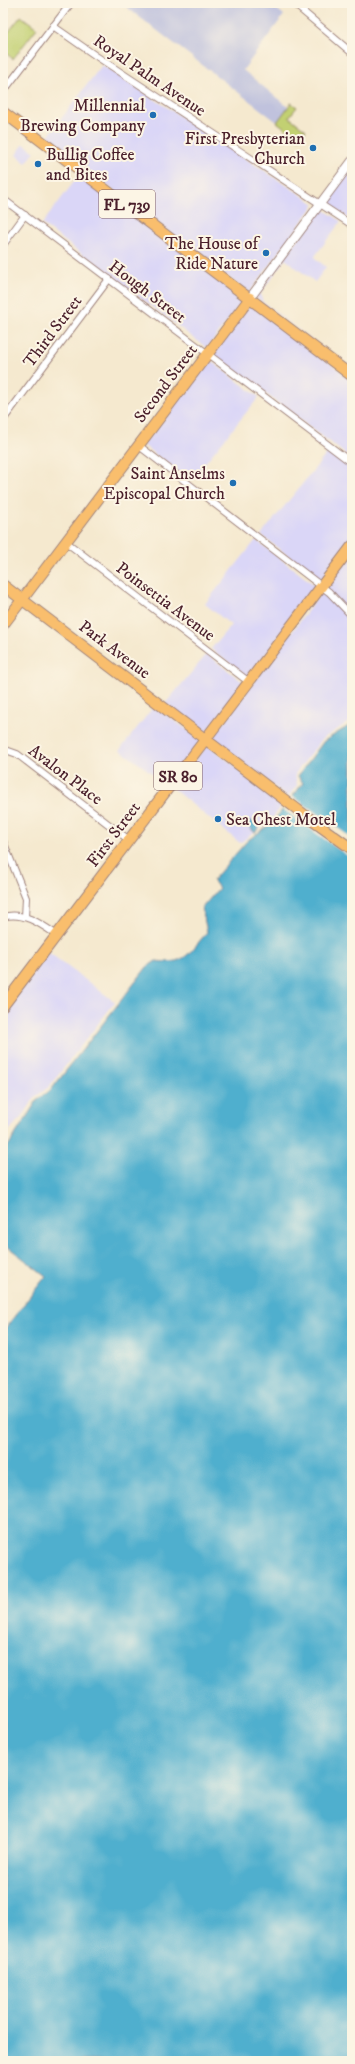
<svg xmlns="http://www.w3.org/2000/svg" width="355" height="2064" font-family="'IM FELL DW Pica',serif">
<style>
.built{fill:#dad6f7}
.industrial{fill:#c0c2dd}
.green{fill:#c2d072;stroke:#86784e}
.water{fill:#4fafce;stroke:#4c677c}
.pier{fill:#f5e9cf}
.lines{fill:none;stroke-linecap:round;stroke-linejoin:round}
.minor-casing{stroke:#a0847d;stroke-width:8}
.tertiary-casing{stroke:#a0847d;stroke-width:10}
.primary-casing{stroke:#a0847d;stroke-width:12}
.minor{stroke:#fff;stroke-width:6}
.tertiary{stroke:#fff;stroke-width:8}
.primary{stroke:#f9be6d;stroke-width:10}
.poi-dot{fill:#1f6fb2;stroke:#fcf5e5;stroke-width:1.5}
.labels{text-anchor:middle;stroke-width:4;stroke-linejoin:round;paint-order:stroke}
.shield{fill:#fcf5e5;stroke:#7f5f63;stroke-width:1}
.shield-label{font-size:16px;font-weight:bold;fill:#4a1f2b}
.street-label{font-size:17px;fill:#4a1f2b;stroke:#fcf5e5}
.poi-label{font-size:17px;fill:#4a1f2b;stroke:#fcf5e5;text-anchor:end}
</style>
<rect width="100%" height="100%" fill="#fcf5e5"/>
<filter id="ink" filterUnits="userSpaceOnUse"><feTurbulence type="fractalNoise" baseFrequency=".025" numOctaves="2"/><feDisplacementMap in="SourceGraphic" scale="8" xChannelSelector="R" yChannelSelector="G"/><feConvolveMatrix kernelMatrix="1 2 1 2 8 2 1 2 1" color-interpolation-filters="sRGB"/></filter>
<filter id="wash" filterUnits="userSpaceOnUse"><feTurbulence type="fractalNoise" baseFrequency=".012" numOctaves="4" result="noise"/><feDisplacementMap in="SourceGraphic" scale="16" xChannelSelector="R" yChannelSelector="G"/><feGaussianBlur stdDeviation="0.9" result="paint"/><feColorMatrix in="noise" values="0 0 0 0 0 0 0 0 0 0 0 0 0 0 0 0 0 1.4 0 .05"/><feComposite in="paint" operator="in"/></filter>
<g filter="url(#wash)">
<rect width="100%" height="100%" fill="#f5e9cf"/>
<!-- built -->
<g class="built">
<polygon points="102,65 315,204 249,293 46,139"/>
<polygon points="24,144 35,152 26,163 16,155"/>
<polygon points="352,167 352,221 326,202"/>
<polygon points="80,174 245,298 207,348 42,224"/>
<polygon points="321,208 341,221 315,256 316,259 326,267 315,282 285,259 260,294 263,302 352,371 255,297"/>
<polygon points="251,303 352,380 352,459 212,353"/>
<polygon points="208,359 259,397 190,481 143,445"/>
<polygon points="296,425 352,468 352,540 321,581 261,535 329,451"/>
<polygon points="256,540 317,587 248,677 211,649 231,625 205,604"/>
<polygon points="352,552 352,720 322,739 295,774 297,785 288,797 211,739"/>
<polygon points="207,654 244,683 205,734 165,704"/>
<polygon points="154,706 201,740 167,784 120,750"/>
<polygon points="207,745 284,803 271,820 240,843 173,789"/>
<polygon points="48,952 115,1002 49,1087 35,1097 25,1113 3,1137 3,1012"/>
</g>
<!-- industrial -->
<polygon class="industrial" points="121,3 269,3 284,15 243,70 288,107 277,122"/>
<!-- green -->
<g class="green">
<polygon points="21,16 37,28 13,59 3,51 3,33 6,35"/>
<polygon points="291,103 297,107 289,117 306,130 299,139 277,122"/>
</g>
<!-- water -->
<g class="water">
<path d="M 352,724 L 352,2061 L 3,2061 L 3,1331 L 46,1276 L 3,1243 L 3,1154 L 38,1099 L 51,1090 L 147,967 L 156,961 C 185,965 187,955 205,935 L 207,932 L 202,908 L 219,888 L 213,880 L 247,841 L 273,822 L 303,783 L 298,776 L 324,741 Z"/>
<polygon points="250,820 259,827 255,833 247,824"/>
</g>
<!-- pier -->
<polygon class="pier" points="291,795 352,838 352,859 281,808"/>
</g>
<g filter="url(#ink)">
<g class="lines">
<!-- minor casing -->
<g class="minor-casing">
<g id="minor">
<polyline points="293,3 352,53"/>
<polyline points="53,26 96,56 352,225"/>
<polyline points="3,92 71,3"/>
<polyline points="3,199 352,463"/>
<polyline points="3,245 25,215"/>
<polyline points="3,420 109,279"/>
<polyline points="138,445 329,592 352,616"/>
<polyline points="66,542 249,682"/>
<polyline points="3,749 17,754 129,840"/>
<polyline points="3,841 26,898 25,917"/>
<path d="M 3,917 C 23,911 41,924 57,935"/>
</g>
</g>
<!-- tertiary casing -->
<g class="tertiary-casing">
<polyline id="tertiary" points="250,298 352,161"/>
</g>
<!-- primary casing -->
<g class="primary-casing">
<g id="primary">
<polyline points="3,112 352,376"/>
<polyline points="3,585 306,816 352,849"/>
<polyline points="3,625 250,298"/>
<polyline points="3,1006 352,546"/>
</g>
</g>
<!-- minor -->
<use href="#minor" class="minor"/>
<!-- tertiary -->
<use href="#tertiary" class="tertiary"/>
<!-- primary -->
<use href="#primary" class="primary"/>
</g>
</g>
<!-- markers -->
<g class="poi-dot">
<circle cx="153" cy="115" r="4"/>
<circle cx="313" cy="148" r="4"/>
<circle cx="38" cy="164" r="4"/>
<circle cx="266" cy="253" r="4"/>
<circle cx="233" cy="483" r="4"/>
<circle cx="218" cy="819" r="4"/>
</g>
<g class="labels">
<!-- shield labels -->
<g class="shield">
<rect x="99" y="190" width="56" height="28" rx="3"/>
<rect x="154" y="762" width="48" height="28" rx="3"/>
</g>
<g class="shield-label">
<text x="127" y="210">FL 739</text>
<text x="178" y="782">SR 80</text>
</g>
<!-- street labels -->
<g class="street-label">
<text transform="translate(150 75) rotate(34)" y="6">Royal Palm Avenue</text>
<text transform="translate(148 291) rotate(37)" y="6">Hough Street</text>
<text transform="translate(52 331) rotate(-53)" y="6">Third Street</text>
<text transform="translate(165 383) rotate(-53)" y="6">Second Street</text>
<text transform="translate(166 601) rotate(37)" y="6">Poinsettia Avenue</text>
<text transform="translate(115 649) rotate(37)" y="6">Park Avenue</text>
<text transform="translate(66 774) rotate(37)" y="6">Avalon Place</text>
<text transform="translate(113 834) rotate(-53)" y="6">First Street</text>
</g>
<!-- poi labels -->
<g class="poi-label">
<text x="145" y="111">Millennial<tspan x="145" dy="20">Brewing Company</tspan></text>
<text x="305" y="144">First Presbyterian<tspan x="305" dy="20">Church</tspan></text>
<text x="46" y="160" text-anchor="start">Bullig Coffee<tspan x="46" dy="20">and Bites</tspan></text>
<text x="258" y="249">The House of<tspan x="258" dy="20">Ride Nature</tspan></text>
<text x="225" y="479">Saint Anselms<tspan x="225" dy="20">Episcopal Church</tspan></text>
<text x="226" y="825" text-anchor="start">Sea Chest Motel</text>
</g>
</g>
<!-- margin -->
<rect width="355" height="2064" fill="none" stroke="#fcf5e5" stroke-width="16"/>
</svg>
